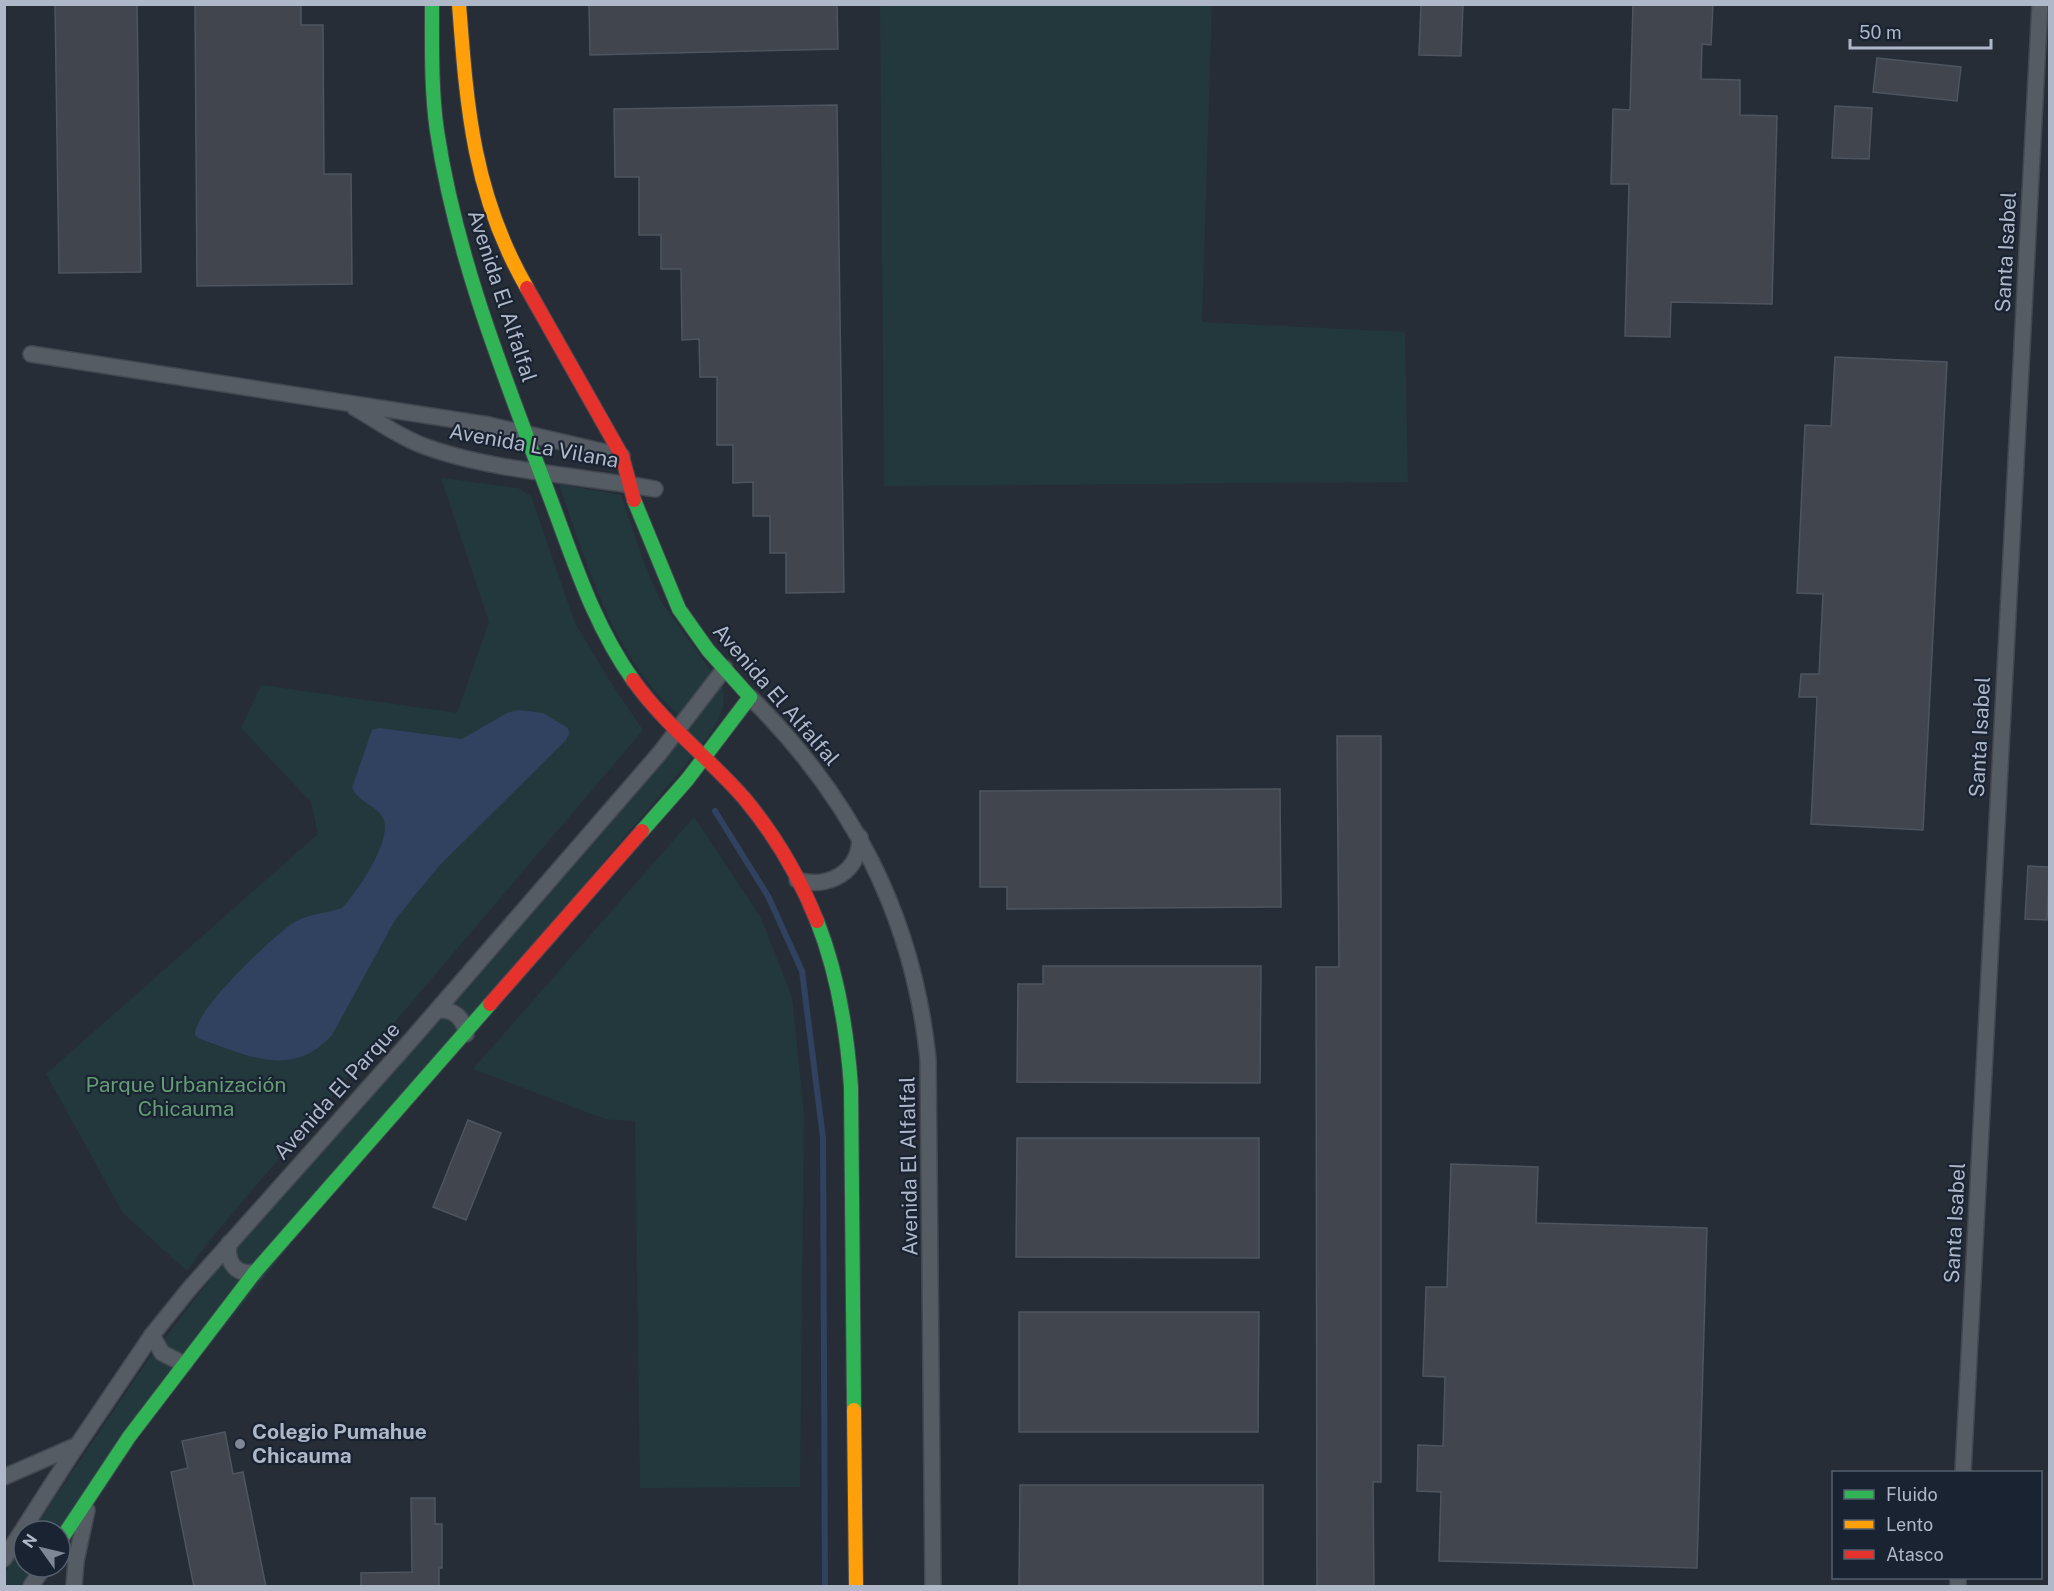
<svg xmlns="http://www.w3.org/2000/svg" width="2054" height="1591" font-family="'Public Sans',sans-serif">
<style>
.green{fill:#23383d}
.water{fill:#304260}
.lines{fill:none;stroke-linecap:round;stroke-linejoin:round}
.stream{stroke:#304260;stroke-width:6}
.building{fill:#40454e;stroke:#4e555f;stroke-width:1.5}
.street-casing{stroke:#434850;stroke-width:18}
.fast-casing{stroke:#434850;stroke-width:16}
.slow-casing{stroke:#434850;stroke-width:16}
.jam-casing{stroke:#434850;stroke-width:16}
.street{stroke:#565c64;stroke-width:15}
.fast{stroke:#30b455;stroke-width:14}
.slow{stroke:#ff9f0a;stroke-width:14}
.jam{stroke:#e5322d;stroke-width:14}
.poi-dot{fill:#7f8796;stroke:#192332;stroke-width:2}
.labels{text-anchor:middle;stroke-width:4.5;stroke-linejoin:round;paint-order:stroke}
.street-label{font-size:21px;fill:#afb8c9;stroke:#192332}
.park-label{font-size:21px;fill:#649c73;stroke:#192332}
.poi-label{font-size:21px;font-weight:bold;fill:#afb8c9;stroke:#192332;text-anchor:start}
</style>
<rect width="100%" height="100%" fill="#262d37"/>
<!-- green -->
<g class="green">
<polygon points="880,5 1212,5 1202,322 1405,332 1408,482 884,486"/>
<polygon points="441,478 518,488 531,496 575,623 613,686 643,730 214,1235 187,1271 123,1213 46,1074 318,834 311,802 241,728 261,685 457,713 489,622"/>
<path d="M 559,484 L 621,495 L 644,563 L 660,600 L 722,686 C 728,711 716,723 703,744 L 503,981 L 60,1531 L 32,1531 L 146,1363 L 212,1277 L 482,969 L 672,740 L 677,713 C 613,657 586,562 559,484 Z"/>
<polygon points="694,817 761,918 792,997 804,1115 800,1487 640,1488 635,1121 605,1119 473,1069"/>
<polygon points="24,1544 24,1567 38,1567 26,1586 5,1586 4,1574"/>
</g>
<!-- water -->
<path class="water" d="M 519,710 L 543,713 L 568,728 L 569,734 L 566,740 L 440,865 L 415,895 L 395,920 L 332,1035 C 292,1079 249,1056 200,1039 L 195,1035 C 195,1009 268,942 290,925 C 305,914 324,914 342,908 C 357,892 391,843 384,820 C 378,805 360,804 352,788 L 372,730 L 379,728 L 462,739 L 507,713 Z"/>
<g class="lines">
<!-- stream -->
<polyline class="stream" points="715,811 768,896 802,971 823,1138 825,1586"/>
</g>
<!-- building -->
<g class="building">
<polygon points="55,4 137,4 141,272 59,273"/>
<polygon points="195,4 301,4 301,25 323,25 324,174 351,174 352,284 197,286"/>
<polygon points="589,4 837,4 838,49 590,55"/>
<polygon points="1421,4 1463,4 1461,56 1419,55"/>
<polygon points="1633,4 1713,4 1711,45 1702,44 1701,79 1740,80 1740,115 1777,116 1772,304 1671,302 1670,337 1625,336 1629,184 1611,184 1613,109 1630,110"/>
<polygon points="1877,58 1961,67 1957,101 1873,92"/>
<polygon points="837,105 844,592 786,593 786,553 770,553 770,516 753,516 753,482 733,483 733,445 717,445 717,377 700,377 699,339 682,340 681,269 661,269 661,235 639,235 639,177 615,177 614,109"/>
<polygon points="1835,106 1872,108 1869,159 1832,158"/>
<polygon points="1835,357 1947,362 1923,830 1811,824 1817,697 1799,697 1801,674 1819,674 1823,594 1797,593 1805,425 1831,426"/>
<polygon points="1337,736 1381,736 1381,1482 1373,1482 1374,1587 1317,1587 1316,967 1339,967"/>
<polygon points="1280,789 1281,907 1007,909 1007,887 980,887 980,791"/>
<polygon points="2028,866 2049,867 2047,920 2025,919"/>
<polygon points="1043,966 1261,966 1260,1083 1017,1082 1018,984 1043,984"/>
<polygon points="468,1120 501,1133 466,1220 433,1207"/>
<polygon points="1017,1138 1259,1138 1259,1258 1016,1257"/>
<polygon points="1451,1164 1538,1167 1536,1223 1707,1228 1697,1568 1439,1561 1441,1492 1417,1491 1418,1445 1443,1446 1445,1377 1423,1376 1426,1287 1447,1287"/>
<polygon points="1019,1312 1259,1312 1258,1432 1019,1432"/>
<polygon points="225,1432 233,1474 243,1472 266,1587 194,1587 171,1472 188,1468 182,1441"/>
<polygon points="1020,1485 1263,1485 1263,1587 1019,1587"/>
<polygon points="411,1498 435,1498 435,1524 442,1524 442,1568 439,1568 439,1587 361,1587 361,1573 412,1572"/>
</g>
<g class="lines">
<!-- street casing -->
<g class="street-casing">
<g id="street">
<polyline points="31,354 489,425 622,456"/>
<path d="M 355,408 C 378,421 399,437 424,446 C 491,471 583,476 655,489"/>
<path d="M 750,697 C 852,798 913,915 928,1059 L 933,1586"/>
<path d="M 797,880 C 829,889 860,872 860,837"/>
<path d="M 438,1010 C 454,1009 464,1018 466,1034"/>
<path d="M 229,1243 C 226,1261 235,1276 255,1272"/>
<polyline points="152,1335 162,1353 184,1364"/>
<polyline points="1963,1472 2040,4"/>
<polyline points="4,1477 75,1446"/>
<polyline points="4,1559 72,1453 152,1335 190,1288 411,1040 659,754 725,668"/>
<polyline points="31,1586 44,1567"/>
<polyline points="74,1586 76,1561 87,1510"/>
<polyline points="1958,1586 1958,1578"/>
</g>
</g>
<!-- fast casing -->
<g class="fast-casing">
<g id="fast">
<path d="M 432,4 C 432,46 431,89 437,131 C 456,257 504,376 549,495 C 573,558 593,624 633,680"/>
<polyline points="634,500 679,609 708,650 750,697 687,780 642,831"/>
<path d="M 817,921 C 838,974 847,1030 851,1087 L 854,1410"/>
<polyline points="60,1541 129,1437 255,1272 490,1004"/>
</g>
</g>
<!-- slow casing -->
<g class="slow-casing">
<g id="slow">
<path d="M 459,4 C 467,109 473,194 527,288"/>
<polyline points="854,1410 856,1586"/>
</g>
</g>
<!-- jam casing -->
<g class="jam-casing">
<g id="jam">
<polyline points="527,288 622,456 634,500"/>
<path d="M 633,680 C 665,725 708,757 744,798 C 775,835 799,876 817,921"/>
<polyline points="490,1004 642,831"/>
</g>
</g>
<!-- street -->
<use href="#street" class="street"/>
<!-- fast -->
<use href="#fast" class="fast"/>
<!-- slow -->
<use href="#slow" class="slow"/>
<!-- jam -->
<use href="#jam" class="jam"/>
</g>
<!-- markers -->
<circle class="poi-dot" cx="240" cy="1444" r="6"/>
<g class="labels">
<!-- street labels -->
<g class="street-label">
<text transform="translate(2006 252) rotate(-87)" y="7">Santa Isabel</text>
<text transform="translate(502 296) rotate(72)" y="7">Avenida El Alfalfal</text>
<text transform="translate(534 446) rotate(10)" y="7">Avenida La Vilana</text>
<text transform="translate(776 695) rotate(49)" y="7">Avenida El Alfalfal</text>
<text transform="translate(1980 737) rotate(-87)" y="7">Santa Isabel</text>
<text transform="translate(337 1091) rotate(-48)" y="7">Avenida El Parque</text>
<text transform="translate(909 1166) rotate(-91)" y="7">Avenida El Alfalfal</text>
<text transform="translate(1955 1223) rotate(-87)" y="7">Santa Isabel</text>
</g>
<!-- park labels -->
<g class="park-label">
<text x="186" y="1092">Parque Urbanización<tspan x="186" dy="24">Chicauma</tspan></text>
</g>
<!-- poi labels -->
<g class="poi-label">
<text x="252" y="1439">Colegio Pumahue<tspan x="252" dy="24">Chicauma</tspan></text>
</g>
</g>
<!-- border -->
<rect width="2054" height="1591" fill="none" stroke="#afb8c9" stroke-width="12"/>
<!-- legend -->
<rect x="1832" y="1471" width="210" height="108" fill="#192332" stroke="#555f6e" stroke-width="1.5"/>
<rect x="1844" y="1490" width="30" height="9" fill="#30b455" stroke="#555f6e" stroke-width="1.5"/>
<text x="1886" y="1501" font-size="18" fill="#afb8c9">Fluido</text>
<rect x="1844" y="1520" width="30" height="9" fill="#ff9f0a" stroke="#555f6e" stroke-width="1.5"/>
<text x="1886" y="1531" font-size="18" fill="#afb8c9">Lento</text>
<rect x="1844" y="1550" width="30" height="9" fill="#e5322d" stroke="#555f6e" stroke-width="1.5"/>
<text x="1886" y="1561" font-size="18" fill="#afb8c9">Atasco</text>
<!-- north arrow -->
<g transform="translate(42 1549) rotate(304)"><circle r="28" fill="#192332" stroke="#555f6e" stroke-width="1.5"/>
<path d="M0-4.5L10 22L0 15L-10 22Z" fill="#7f8796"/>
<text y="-9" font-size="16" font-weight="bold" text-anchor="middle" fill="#afb8c9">N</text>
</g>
<!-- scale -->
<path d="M1850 39v9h141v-9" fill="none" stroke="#afb8c9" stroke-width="3"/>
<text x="1859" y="39" font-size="18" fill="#afb8c9" stroke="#192332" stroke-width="4.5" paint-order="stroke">50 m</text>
</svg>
